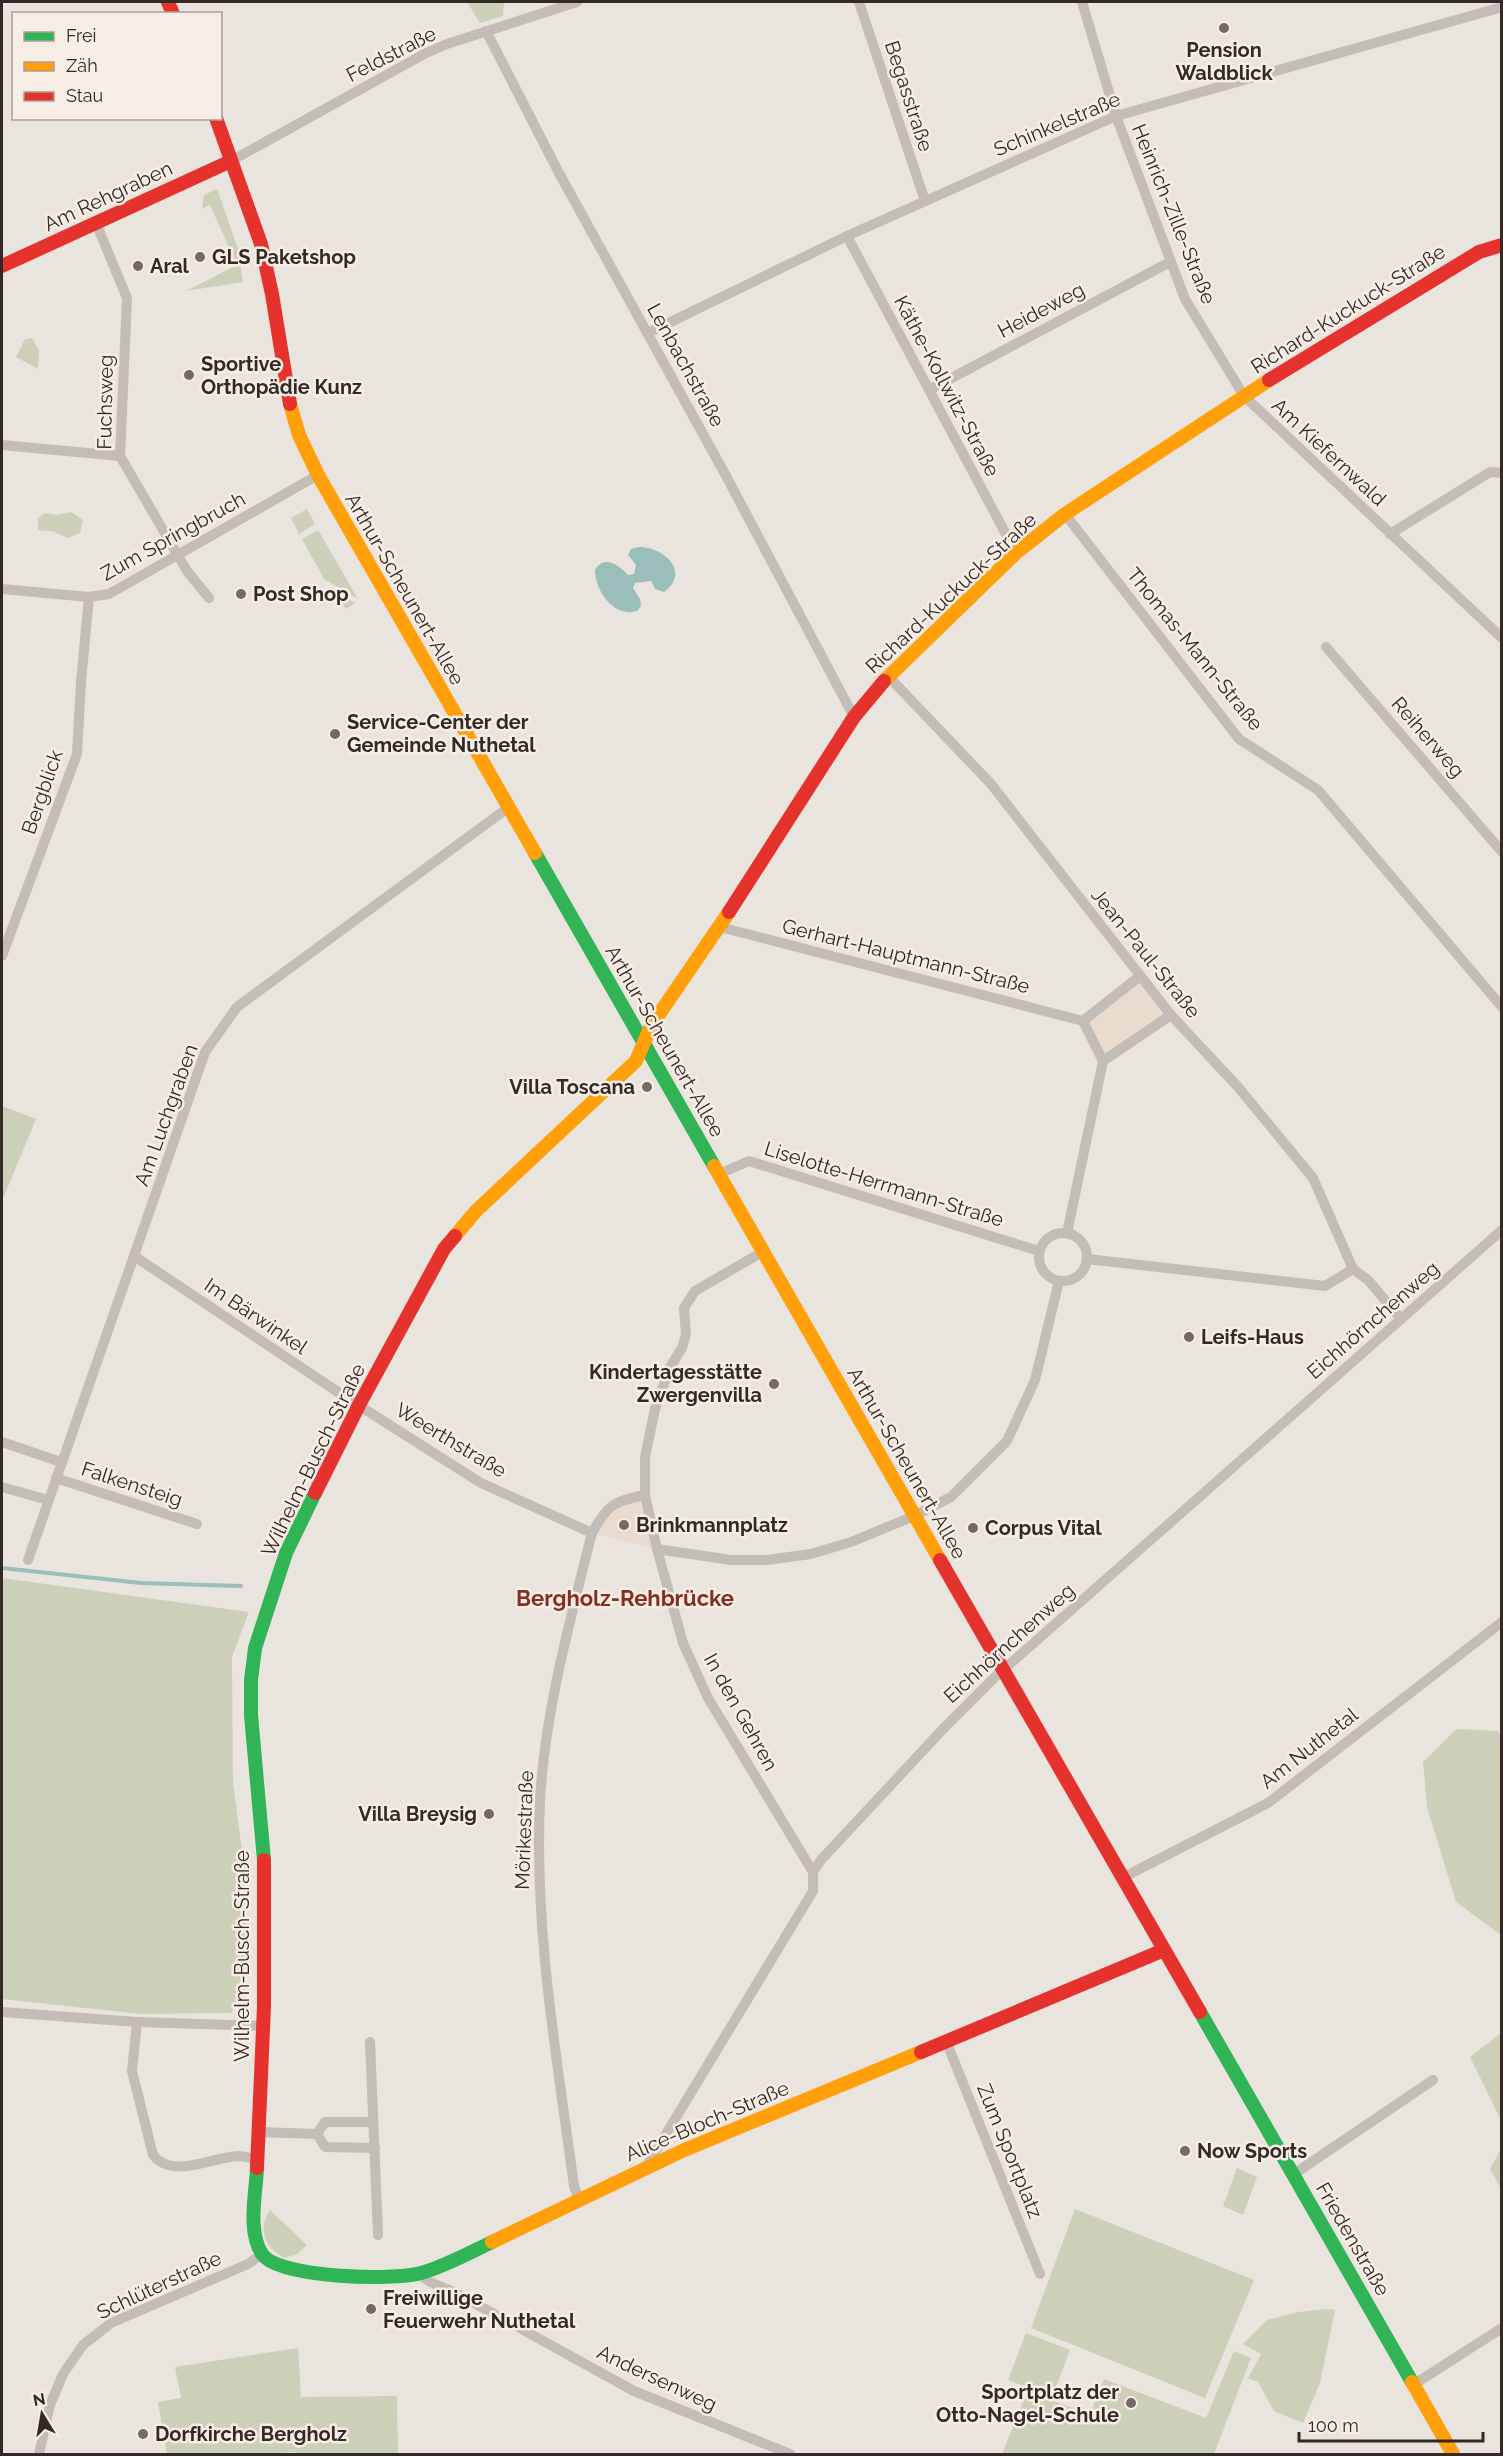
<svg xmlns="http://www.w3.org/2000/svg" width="1503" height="2456" font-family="Raleway,sans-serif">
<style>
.green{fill:#cdd0b8}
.plaza{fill:#e9dbcd}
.water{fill:#9abeba}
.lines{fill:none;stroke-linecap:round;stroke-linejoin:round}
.stream{stroke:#9abeba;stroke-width:4}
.street{stroke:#c3bcb7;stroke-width:10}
.fast{stroke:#30b455;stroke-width:14}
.slow{stroke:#ff9f0a;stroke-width:14}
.jam{stroke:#e5322d;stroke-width:14}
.poi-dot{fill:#736a66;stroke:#f8ede4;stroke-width:2}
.labels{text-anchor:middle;stroke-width:5;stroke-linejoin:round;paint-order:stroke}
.poi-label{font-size:20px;font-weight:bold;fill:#332926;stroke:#f8ede4;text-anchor:start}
.street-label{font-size:20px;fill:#332926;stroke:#f8ede4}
.quarter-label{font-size:22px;font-weight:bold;fill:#813021;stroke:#f8ede4}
</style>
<rect width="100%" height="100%" fill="#eae4de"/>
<!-- green -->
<g class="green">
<polygon points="467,2 504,2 503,16 480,23"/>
<polygon points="217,189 238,249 243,282 186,291 237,265 210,205 202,209 204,195"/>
<polygon points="32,338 39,350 38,369 16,357 25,339"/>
<polygon points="307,509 315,524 299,534 291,518"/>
<polygon points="71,512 83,520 80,533 68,538 52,531 38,530 38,518 45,513 57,515"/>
<polygon points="318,530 358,599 324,579 302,539"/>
<polygon points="331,588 355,603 346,609"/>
<polygon points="2,1106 36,1119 2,1201"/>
<polygon points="2,1578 249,1612 232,1657 233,1782 247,1889 246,1993 231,2013 140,2014 2,1999"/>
<polygon points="1456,1729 1498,1731 1501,1735 1501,1935 1456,1902 1427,1807 1423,1762"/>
<polygon points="1501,2033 1501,2120 1470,2057"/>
<polygon points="1501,2149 1501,2189 1490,2169"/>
<polygon points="1237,2168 1257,2177 1243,2215 1223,2206"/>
<polygon points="1075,2209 1254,2280 1205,2398 1031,2328"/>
<path d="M 270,2210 L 307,2245 L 297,2254 L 284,2258 C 265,2248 257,2229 270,2210 Z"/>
<polygon points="1328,2309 1335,2310 1320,2383 1303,2423 1274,2411 1258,2382 1248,2378 1261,2354 1243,2344 1267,2320 1298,2312"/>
<polygon points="1026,2333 1070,2350 1052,2397 1008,2380"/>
<polygon points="298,2348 301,2397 397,2396 398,2454 296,2454 296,2452 269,2454 167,2454 158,2402 181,2398 175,2367"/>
<polygon points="1234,2351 1251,2358 1214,2454 1002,2454 1027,2392 1090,2414 1104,2379 1206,2418"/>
</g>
<!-- plaza -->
<g class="plaza">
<polygon points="1140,976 1171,1015 1103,1061 1083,1021"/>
<polygon points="645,1495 657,1549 592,1533 601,1517"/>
</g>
<!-- water -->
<path class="water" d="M 639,547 C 665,547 691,573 664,592 L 655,589 L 651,581 L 635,583 L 633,588 L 640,599 L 641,606 L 637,611 C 614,618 595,591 595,570 C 604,554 619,565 628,575 L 634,574 L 636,565 L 628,555 L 631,549 Z"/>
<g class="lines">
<!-- stream -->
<polyline class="stream" points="2,1568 141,1583 241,1586"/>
<!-- street -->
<g class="street">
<polyline points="859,2 925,201"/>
<polyline points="1082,2 1116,116 1185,299 1244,396 1502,638"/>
<polyline points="486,31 559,173 725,474 854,717"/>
<polyline points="231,161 426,53 447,44 577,2"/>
<polyline points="96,223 127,298 120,456 187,571 209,598"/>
<polyline points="847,236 1016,553"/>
<polyline points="648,333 847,236 1116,116 1502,7"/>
<polyline points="929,390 1170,262"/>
<polyline points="2,445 120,456"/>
<polyline points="1065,514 1239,739 1318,790 1502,1007"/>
<polyline points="1390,534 1490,472 1502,473"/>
<polyline points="2,589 89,597 109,594 318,475"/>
<polyline points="1326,647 1502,852"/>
<polyline points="888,676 991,784 1171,1015 1238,1087 1313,1178 1353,1269"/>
<polyline points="720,927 1083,1021 1140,976"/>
<polyline points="2,956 77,754 81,682 89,597"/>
<polyline points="1083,1021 1103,1061"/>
<polyline points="719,1174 749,1161 1039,1251"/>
<circle cx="1063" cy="1257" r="24"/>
<polyline points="1067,1233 1103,1061 1171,1015"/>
<polyline points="764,1251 695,1291 684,1308 686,1334 682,1348 670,1367 655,1409 645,1457 645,1495 657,1549 683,1643 708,1698 813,1872"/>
<polyline points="134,1256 347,1398 481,1483 592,1533"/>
<polyline points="1087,1259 1325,1286 1353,1269 1368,1280 1401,1319"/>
<polyline points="2,1442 61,1462"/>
<polyline points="56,1478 197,1524"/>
<polyline points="2,1487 48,1500"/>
<polyline points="657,1549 731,1560 767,1560 811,1554 851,1542 914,1516 951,1497 1007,1441 1035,1380 1059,1281"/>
<polyline points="28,1560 205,1052 237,1007 509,807"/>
<polyline points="1122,1878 1268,1803 1502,1622"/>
<polyline points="2,2012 137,2022 263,2026"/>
<path d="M 137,2022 L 132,2071 L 153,2155 C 173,2180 211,2157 238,2156 C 244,2156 250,2158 256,2159"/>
<polyline points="946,2041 1040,2274"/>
<polyline points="370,2042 378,2235"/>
<polyline points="258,2132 317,2134"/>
<polyline points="317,2134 325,2147 375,2148"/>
<polyline points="317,2134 325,2122 373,2122"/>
<polyline points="646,2167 813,1891 813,1872 821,1860 943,1729 994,1678 1502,1230"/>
<polyline points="1294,2174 1433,2080"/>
<path d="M 579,2200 L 574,2186 C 557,2058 534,1930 540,1801 C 545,1710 570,1621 592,1533 C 607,1505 614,1501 645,1495"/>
<polyline points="419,2274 430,2282 456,2293 634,2391 790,2454"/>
<polyline points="1413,2385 1502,2328"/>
<polyline points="39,2454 50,2405 63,2374 83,2345 111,2323 248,2264 262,2254"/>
</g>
<!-- fast -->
<g class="fast">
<polyline points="535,853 714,1166"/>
<polyline points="264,1860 251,1715 251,1680 255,1648 286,1553 315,1493"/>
<polyline points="1200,2012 1412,2382"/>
<path d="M 257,2168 C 256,2193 247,2231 262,2254 C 278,2278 393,2281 421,2273 C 446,2266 469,2253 492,2242"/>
</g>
<!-- slow -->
<g class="slow">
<polyline points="290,404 299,435 318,475 535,853"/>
<polyline points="884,681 1016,553 1065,514 1269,380"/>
<polyline points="714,1166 940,1560"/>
<polyline points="455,1236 476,1211 636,1061 651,1026 729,912"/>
<polyline points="492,2242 682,2151 921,2052"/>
<polyline points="1412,2382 1453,2454"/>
</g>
<!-- jam -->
<g class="jam">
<polyline points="168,2 173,14"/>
<polyline points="216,118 261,244 272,294 290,404"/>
<polyline points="2,266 231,161"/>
<polyline points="1269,380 1479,252 1502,245"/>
<polyline points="729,912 854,717 884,681"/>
<polyline points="315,1493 359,1405 444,1249 455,1236"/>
<polyline points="940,1560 1200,2012"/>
<polyline points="921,2052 1164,1950"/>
<polyline points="257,2168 264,2006 264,1860"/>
</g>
</g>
<!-- markers -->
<g class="poi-dot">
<circle cx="1224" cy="28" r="6"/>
<circle cx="200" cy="257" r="6"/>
<circle cx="138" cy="266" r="6"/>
<circle cx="189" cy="375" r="6"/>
<circle cx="241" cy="594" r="6"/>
<circle cx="335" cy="734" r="6"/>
<circle cx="647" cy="1087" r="6"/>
<circle cx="1189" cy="1337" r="6"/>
<circle cx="774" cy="1384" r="6"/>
<circle cx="624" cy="1525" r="6"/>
<circle cx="973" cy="1528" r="6"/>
<circle cx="489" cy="1814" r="6"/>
<circle cx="1185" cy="2151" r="6"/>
<circle cx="371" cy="2309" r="6"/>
<circle cx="1131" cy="2403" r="6"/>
<circle cx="143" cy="2434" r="6"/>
</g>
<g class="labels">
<!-- poi labels -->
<g class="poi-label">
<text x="1224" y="57" text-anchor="middle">Pension<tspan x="1224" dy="23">Waldblick</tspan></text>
<text x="212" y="264">GLS Paketshop</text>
<text x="150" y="273">Aral</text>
<text x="201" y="371">Sportive<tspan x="201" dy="23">Orthopädie Kunz</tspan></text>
<text x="253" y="601">Post Shop</text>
<text x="347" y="729">Service-Center der<tspan x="347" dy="23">Gemeinde Nuthetal</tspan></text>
<text x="635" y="1094" text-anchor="end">Villa Toscana</text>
<text x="1201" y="1344">Leifs-Haus</text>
<text x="762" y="1379" text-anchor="end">Kindertagesstätte<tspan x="762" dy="23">Zwergenvilla</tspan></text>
<text x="636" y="1532">Brinkmannplatz</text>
<text x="985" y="1535">Corpus Vital</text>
<text x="477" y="1821" text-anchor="end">Villa Breysig</text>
<text x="1197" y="2158">Now Sports</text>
<text x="383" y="2305">Freiwillige<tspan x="383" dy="23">Feuerwehr Nuthetal</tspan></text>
<text x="1119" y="2399" text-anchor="end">Sportplatz der<tspan x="1119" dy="23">Otto-Nagel-Schule</tspan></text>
<text x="155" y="2441">Dorfkirche Bergholz</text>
</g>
<!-- street labels -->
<g class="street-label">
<text transform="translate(391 54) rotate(-27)" y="7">Feldstraße</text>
<text transform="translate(909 96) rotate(72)" y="7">Begasstraße</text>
<text transform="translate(1057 124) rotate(-23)" y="7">Schinkelstraße</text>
<text transform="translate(108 196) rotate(-25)" y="7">Am Rehgraben</text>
<text transform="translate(1174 214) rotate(68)" y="7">Heinrich-Zille-Straße</text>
<text transform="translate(1348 309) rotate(-32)" y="7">Richard-Kuckuck-Straße</text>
<text transform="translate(1041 310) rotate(-28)" y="7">Heideweg</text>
<text transform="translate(686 365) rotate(61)" y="7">Lenbachstraße</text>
<text transform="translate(947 386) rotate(62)" y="7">Käthe-Kollwitz-Straße</text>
<text transform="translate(105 402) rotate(-89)" y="7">Fuchsweg</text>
<text transform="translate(1329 452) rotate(43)" y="7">Am Kiefernwald</text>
<text transform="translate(173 536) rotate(-29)" y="7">Zum Springbruch</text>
<text transform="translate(405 589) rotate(60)" y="7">Arthur-Scheunert-Allee</text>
<text transform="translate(951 593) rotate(-43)" y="7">Richard-Kuckuck-Straße</text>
<text transform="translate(1195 649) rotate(51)" y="7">Thomas-Mann-Straße</text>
<text transform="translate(1428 737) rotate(49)" y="7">Reiherweg</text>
<text transform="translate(42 792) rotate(-71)" y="7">Bergblick</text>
<text transform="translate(1146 953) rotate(51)" y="7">Jean-Paul-Straße</text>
<text transform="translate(906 956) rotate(14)" y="7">Gerhart-Hauptmann-Straße</text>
<text transform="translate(665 1041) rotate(60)" y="7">Arthur-Scheunert-Allee</text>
<text transform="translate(166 1115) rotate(-70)" y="7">Am Luchgraben</text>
<text transform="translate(884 1184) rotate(17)" y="7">Liselotte-Herrmann-Straße</text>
<text transform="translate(256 1316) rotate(34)" y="7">Im Bärwinkel</text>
<text transform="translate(1373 1320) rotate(-41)" y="7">Eichhörnchenweg</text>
<text transform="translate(451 1440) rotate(31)" y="7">Weerthstraße</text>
<text transform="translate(313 1460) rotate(-64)" y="7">Wilhelm-Busch-Straße</text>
<text transform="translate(907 1463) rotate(60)" y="7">Arthur-Scheunert-Allee</text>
<text transform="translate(132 1484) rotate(18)" y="7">Falkensteig</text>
<text transform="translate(1009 1643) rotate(-42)" y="7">Eichhörnchenweg</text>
<text transform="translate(741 1712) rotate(61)" y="7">In den Gehren</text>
<text transform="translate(1309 1748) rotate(-38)" y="7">Am Nuthetal</text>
<text transform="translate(524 1830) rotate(-88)" y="7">Mörikestraße</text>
<text transform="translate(242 1956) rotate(-90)" y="7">Wilhelm-Busch-Straße</text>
<text transform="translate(707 2121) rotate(-23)" y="7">Alice-Bloch-Straße</text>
<text transform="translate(1010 2151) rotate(68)" y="7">Zum Sportplatz</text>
<text transform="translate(1353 2239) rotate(60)" y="7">Friedenstraße</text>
<text transform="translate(159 2285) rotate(-25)" y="7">Schlüterstraße</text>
<text transform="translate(657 2378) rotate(25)" y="7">Andersenweg</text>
</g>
<!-- quarter labels -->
<g class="quarter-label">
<text x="625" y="1606">Bergholz-Rehbrücke</text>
</g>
</g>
<!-- border -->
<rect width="1503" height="2456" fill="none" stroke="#332926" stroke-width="6"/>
<!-- legend -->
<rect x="12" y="12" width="210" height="108" fill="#f8ede4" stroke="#a99f98" stroke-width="1.5"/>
<rect x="24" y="32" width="30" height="9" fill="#30b455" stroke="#a99f98" stroke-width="1.5"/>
<text x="66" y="42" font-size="18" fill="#332926">Frei</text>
<rect x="24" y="62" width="30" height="9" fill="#ff9f0a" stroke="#a99f98" stroke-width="1.5"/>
<text x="66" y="72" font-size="18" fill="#332926">Zäh</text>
<rect x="24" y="92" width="30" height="9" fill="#e5322d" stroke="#a99f98" stroke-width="1.5"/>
<text x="66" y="102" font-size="18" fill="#332926">Stau</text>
<!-- north arrow -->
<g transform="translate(42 2414) rotate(349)" stroke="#f8ede4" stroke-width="4.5" paint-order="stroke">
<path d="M0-4.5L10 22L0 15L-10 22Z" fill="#332926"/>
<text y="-9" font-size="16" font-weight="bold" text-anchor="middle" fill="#332926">N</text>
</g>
<!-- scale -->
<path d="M1299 2432v9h184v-9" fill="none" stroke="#332926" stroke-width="3"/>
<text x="1308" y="2432" font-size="18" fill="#332926" stroke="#f8ede4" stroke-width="4.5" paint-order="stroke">100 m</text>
</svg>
